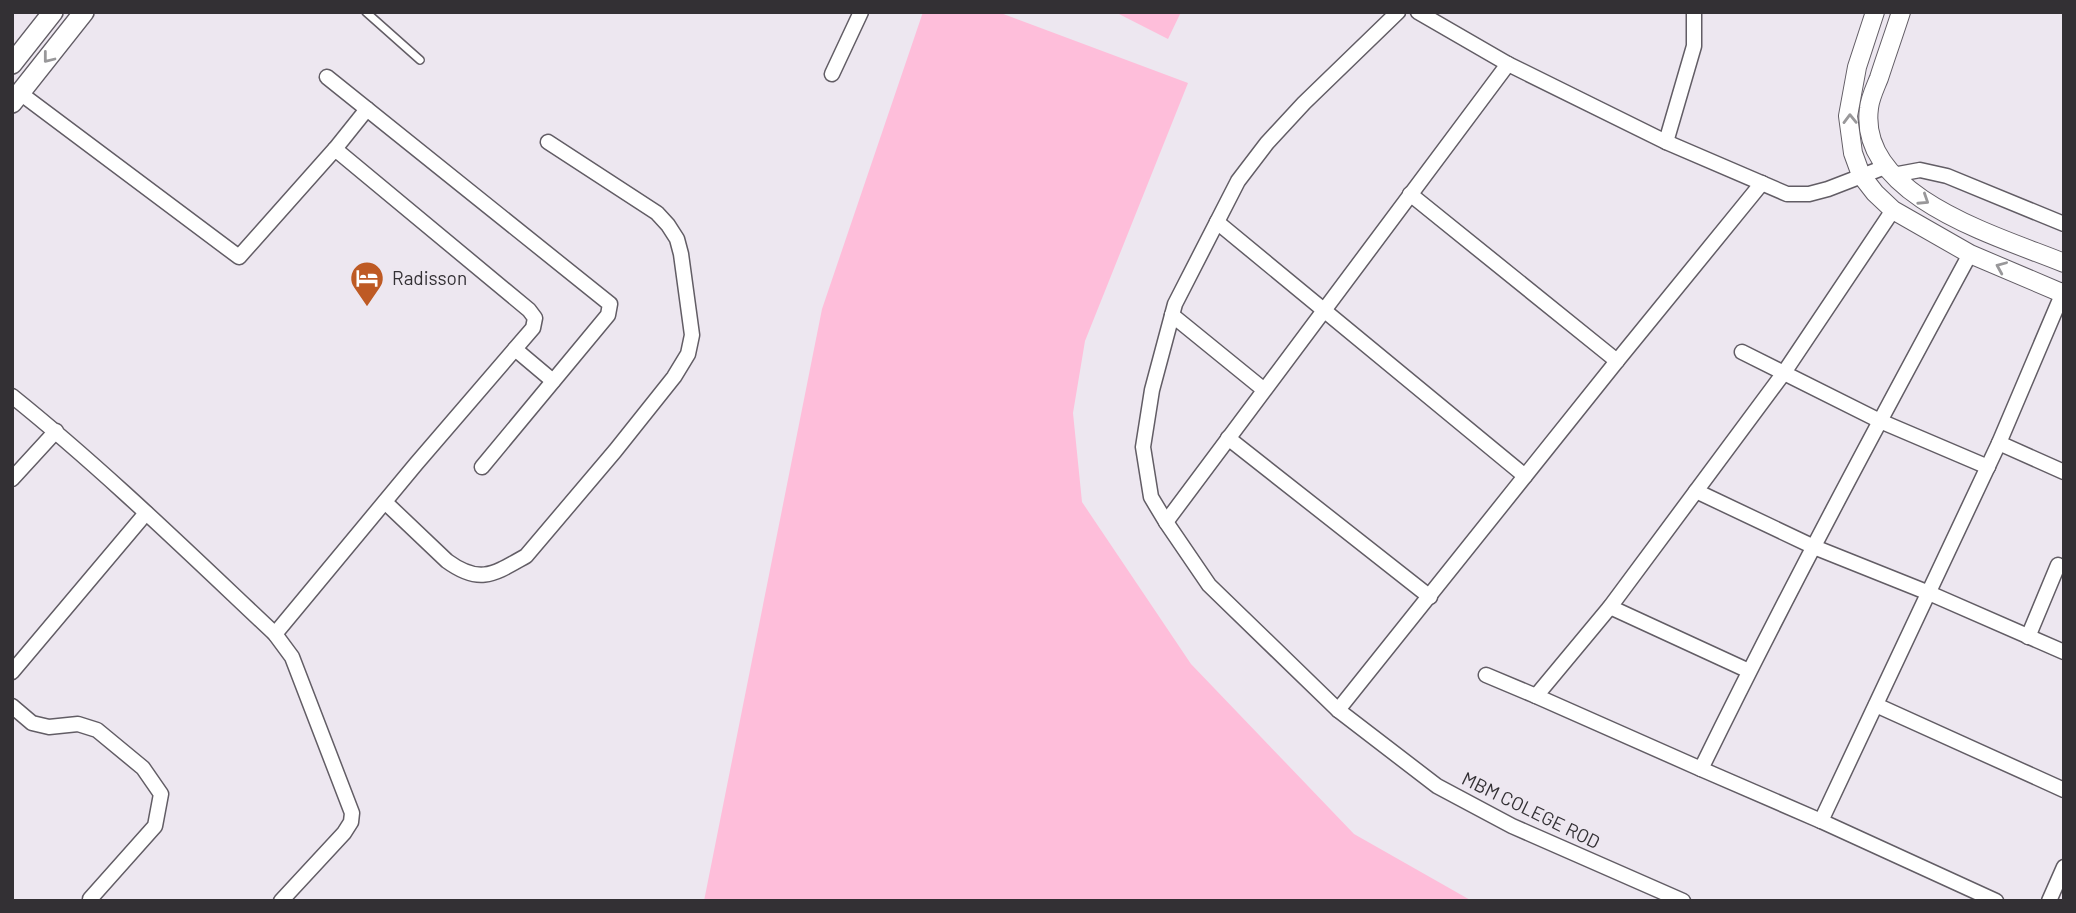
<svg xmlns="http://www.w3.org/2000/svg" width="2076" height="913" font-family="Barlow,sans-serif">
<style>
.green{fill:#febeda}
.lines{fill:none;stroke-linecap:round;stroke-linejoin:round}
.service-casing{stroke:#625d65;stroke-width:10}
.minor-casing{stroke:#625d65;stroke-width:17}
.tertiary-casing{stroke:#625d65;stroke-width:20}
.secondary-casing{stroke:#625d65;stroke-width:22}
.service{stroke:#fff;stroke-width:7}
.minor{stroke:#fff;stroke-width:14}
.tertiary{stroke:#fff;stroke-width:18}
.secondary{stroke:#fff;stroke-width:19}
.oneway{stroke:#99989a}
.labels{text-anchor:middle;stroke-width:5;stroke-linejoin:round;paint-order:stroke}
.poi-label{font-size:19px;fill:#333034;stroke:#ede7f0;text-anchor:start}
.street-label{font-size:19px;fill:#333034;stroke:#ede7f0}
</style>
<rect width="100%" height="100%" fill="#ede7f0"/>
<!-- green -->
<g class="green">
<polygon points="923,12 998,12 1188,83 1085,341 1073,413 1082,502 1191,664 1354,834 1472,901 704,901 822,309"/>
<polygon points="1115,12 1181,12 1168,39"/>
</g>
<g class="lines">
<!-- service casing -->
<g class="service-casing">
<polyline id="service" points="366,12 420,60"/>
</g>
<!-- minor casing -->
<g class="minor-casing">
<g id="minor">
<polyline points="1398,12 1304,103 1267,143 1238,181 1175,304 1152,390 1143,447 1151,497 1166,522 1209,585 1338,710 1437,786 1512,826 1683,901"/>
<polyline points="1418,12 1508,64 1666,142 1787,194 1809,194 1828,189 1885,167"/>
<polyline points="832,74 861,12"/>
<polyline points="327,77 610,304 608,315 482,467"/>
<polyline points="20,93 239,257 335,149 529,310 535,318 533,328 416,464 275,634"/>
<polyline points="1666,142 1694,46 1694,12"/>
<polyline points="335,149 367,109"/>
<polyline points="1893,175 1920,170 1947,176 2064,224"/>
<polyline points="1410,194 1617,361"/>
<path d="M 1893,210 L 1783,374 L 1610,607 L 1536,696 L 1701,769 C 1786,595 1878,424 1970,254"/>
<polyline points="1217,222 1525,476"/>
<polyline points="1172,315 1263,389"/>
<polyline points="515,349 553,381"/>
<polyline points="1742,352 1880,421 1988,467"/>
<path d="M 12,396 C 104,470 189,553 275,634 L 292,657 L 352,813 L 351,822 L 344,833 L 281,901"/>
<polyline points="1228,438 1430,597"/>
<polyline points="1999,443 2064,472"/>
<polyline points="12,479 56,431"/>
<polyline points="1696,491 1814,547 1929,593 2064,652"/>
<path d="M 385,502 L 447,561 C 480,585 494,574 526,556 L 615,451 L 674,377 L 688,354 L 692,335 L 681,254 L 677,239 L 668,225 L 657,213 L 548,142"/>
<polyline points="1166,522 1508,64"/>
<polyline points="1610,607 1749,671"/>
<polyline points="2028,637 2058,565"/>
<polyline points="12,672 146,513"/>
<polyline points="1486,675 1536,696"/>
<polyline points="1876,705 2064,790"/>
<polyline points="12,706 32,723 49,727 78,724 97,730 143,768 161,794 155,826 90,899"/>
<polyline points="1338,710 1617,361 1762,183"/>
<polyline points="1701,769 1821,821"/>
<polyline points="1996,901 1821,821 1999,443 2064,290"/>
<polyline points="2049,901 2064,867"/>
</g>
</g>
<!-- tertiary casing -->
<g class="tertiary-casing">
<g id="tertiary">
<polyline points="1875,12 1857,67 1848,116 1853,153 1861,175 1875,193 1893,210 1970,254 2064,294"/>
<path d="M 1901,12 C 1894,34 1886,56 1879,78 C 1875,88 1870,98 1869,108 C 1857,197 2001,237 2064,263"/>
</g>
</g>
<!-- secondary casing -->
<g class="secondary-casing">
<g id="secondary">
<polyline points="12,64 53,12"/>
<polyline points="12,103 84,12"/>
</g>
</g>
<!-- service -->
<use href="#service" class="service"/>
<!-- minor -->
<use href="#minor" class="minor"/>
<!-- tertiary -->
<use href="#tertiary" class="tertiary"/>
<!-- secondary -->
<use href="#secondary" class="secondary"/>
</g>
<!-- one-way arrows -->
<defs><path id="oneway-chevron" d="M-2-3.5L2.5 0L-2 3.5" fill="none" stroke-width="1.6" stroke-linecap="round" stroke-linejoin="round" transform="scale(1.75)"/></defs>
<g class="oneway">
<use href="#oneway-chevron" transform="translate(48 58) rotate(128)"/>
<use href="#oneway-chevron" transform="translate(1850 119) rotate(-91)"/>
<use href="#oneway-chevron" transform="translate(1924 200) rotate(33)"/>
<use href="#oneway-chevron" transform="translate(2001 267) rotate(-157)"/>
</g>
<!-- icons -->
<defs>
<g id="hotel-pin" transform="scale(1.75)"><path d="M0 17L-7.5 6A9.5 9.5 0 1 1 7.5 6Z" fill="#be5a24" stroke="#ede7f0"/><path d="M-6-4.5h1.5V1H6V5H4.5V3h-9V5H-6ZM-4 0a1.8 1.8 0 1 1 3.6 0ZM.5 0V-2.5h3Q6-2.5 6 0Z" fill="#fff"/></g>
</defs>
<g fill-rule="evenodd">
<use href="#hotel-pin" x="367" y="278"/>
</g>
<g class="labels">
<!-- poi labels -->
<g class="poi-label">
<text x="392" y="285">Radisson</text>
</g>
<!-- street labels -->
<g class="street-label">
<text transform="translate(1531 810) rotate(26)" y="7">MBM COLEGE ROD</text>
</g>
</g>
<!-- border -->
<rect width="2076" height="913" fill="none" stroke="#333034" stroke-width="28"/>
</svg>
